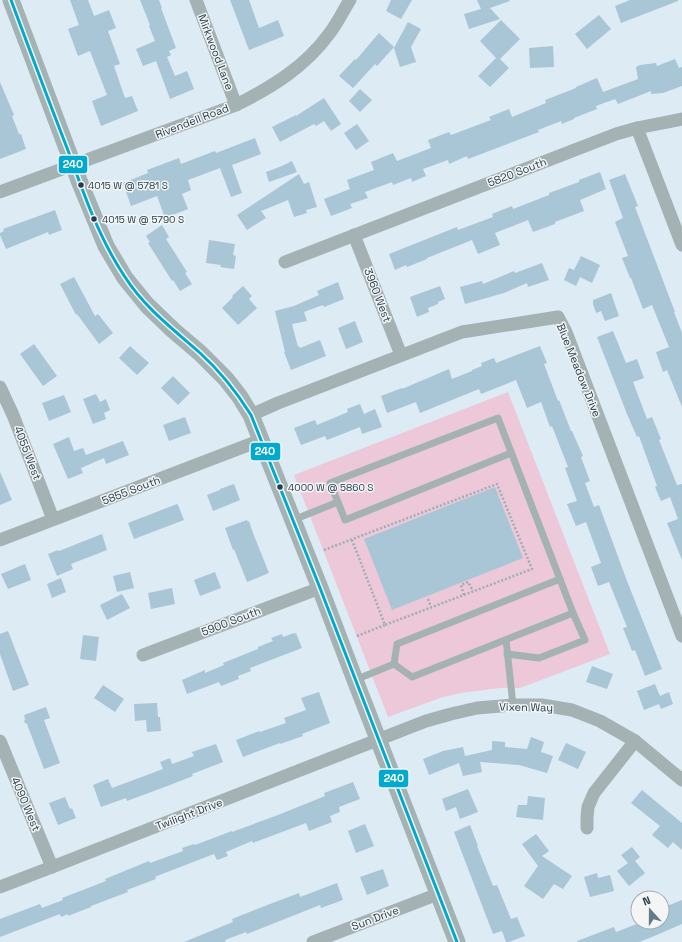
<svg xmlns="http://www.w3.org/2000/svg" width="682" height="942" font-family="'Space Grotesk',sans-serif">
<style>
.green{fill:#edc8d8}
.building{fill:#a9c6d7}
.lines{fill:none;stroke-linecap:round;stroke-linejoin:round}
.path{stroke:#a0aeb1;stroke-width:2.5;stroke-dasharray:2 2;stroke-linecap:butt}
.service{stroke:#a5b2b3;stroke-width:7}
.minor{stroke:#a5b2b3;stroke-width:13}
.tertiary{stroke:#a5b2b3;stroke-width:17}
.bus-1-casing{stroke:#f5f5f5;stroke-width:6}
.bus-1{stroke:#00a9ce;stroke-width:3}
.bus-dot{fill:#213d50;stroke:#f5f5f5;stroke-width:1.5}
.labels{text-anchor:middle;stroke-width:3;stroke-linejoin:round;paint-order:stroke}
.bus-label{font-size:10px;fill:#213d50;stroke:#f5f5f5;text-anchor:start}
.street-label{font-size:11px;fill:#213d50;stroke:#f5f5f5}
.line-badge{stroke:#f5f5f5;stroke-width:1.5}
.badge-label{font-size:11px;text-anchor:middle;font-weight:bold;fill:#fff}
</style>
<rect width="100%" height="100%" fill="#dcebf4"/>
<!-- green -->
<polygon class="green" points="508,392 610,654 520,688 500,688 461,693 443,697 388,717 294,475"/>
<!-- building -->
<g class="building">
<polygon points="70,0 88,0 94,16 109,10 116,28 108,31 120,64 114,66 125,98 132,96 138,111 101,126 92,101 107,95 90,51 78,56 68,29 79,25"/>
<polygon points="140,0 159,0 162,8 161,8 176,48 169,51 171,55 167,57 175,76 187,71 194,89 170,99 156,61 143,66 136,49 155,41 149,26 150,25"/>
<polygon points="230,0 249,0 259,28 278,20 284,36 249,50"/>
<polygon points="391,0 412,0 401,19 386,11"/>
<polygon points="477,0 509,0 510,1 490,8 500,19 469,29 464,14 481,9"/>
<polygon points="630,0 678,0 678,1 621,23 615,6"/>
<polygon points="599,15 611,29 587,49 575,34"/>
<polygon points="501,20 520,39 500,59 509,68 490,87 478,76 496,58 480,41"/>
<polygon points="408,22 421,29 411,47 416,62 400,67 394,48"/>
<polygon points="379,33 394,47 377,66 375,64 353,88 339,76 355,59 356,60"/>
<polygon points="553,46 554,67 530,68 529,48"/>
<polygon points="675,59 679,68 682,67 682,86 663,93 651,94 651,91 618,104 615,99 596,106 597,109 574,118 574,119 562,124 561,121 538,130 539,132 468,159 467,156 449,164 448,160 423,169 426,176 412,182 411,178 393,185 392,182 365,192 368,198 350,204 352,208 331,216 324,199 350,189 347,180 374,170 371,162 393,153 397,161 431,148 428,140 449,132 451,135 491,120 489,117 509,109 512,117 546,103 545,100 576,88 576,87 597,78 603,92 638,79 636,67 640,65 656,63 657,66"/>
<polygon points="0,82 14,115 12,116 19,134 21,134 26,149 0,159"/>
<polygon points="360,89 372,100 360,112 349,101"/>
<polygon points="324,98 341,124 331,131 324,121 316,126 314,124 280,142 272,127 296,115 296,116"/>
<polygon points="357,124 369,141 356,150 344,133"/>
<polygon points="255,138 261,154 232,165 242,193 231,197 220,168 188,180 191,190 182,194 188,209 165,218 157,196 131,206 123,183 148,173 147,170 179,158 181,164 215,151 216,153"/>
<polygon points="292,161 297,172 269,182 266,172 282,166"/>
<polygon points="600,172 606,189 580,200 584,211 555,222 555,224 533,232 528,220 495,233 500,245 478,254 472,240 427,258 427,259 407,267 406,265 395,270 389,254 457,227 458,230 493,217 492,214 512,206 513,209 549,195 549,193 579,182 579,180"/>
<polygon points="299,174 304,184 309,182 317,207 306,210 307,213 294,217 288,200 261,211 266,218 247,230 237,215"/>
<polygon points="625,174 638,206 635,207 675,312 674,312 682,333 682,407 667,370 663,372 656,352 669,347 652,305 643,309 631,278 630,278 622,258 628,256 615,222 623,218 609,180"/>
<polygon points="55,210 62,230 49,235 48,232 6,249 0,235 0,233 4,231 3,229"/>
<polygon points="162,225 169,237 166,239 187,272 185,273 192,284 180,291 173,280 172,281 148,243 150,242 146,236"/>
<polygon points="209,240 235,244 233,255 236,256 234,269 220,267 221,265 206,263"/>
<polygon points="581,256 600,265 592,283 580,277 576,286 564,280 569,268 574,270"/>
<polygon points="542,263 549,280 528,287 527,283 504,293 465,304 460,287 482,281 483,284 514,271 515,273"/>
<polygon points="74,277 95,316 98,314 113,333 99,344 77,314 76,315 60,284"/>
<polygon points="338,282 344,299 324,307 323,305 304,312 307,321 292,324 298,347 299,346 300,348 320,340 326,356 291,370 284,352 285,352 275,311 294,306 319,295 317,291"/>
<polygon points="243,286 252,296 249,299 257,308 238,325 222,308 233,297 232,296"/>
<polygon points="440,286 445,299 438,302 438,304 428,308 429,312 417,317 410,297"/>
<polygon points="611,293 619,316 605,321 601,311 596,313 593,304 593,300"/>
<polygon points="355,321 363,342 346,349 338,328"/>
<polygon points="613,331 626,363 637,359 644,378 633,382 647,419 652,417 661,439 659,440 677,485 682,484 682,560 667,523 678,519 670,497 661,501 655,487 657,486 639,436 637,437 627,414 597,337"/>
<polygon points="34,344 57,376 43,386 20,354"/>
<polygon points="130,346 149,363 137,375 119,358"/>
<polygon points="540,346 547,363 544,364 558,401 559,400 571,431 572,431 583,456 581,457 590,481 585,483 594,507 599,505 627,581 662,669 645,676 635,650 632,651 623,628 627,627 609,582 598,586 591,567 601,563 586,522 576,526 567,504 577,501 565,468 568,467 552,426 550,427 541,402 527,408 516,380 481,394 479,389 420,413 416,402 387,413 381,396 402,388 402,389 449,369 452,379 472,371 472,370 482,366 481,363 494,358 496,363"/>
<polygon points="173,376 190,393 178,405 161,388"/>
<polygon points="96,394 100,402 106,399 110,410 104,413 106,419 93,424 83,399"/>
<polygon points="64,395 71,412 49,421 42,403"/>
<polygon points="360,404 364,414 375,409 382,427 362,434 360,427 327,440 325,436 301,445 294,428 315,420 317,425 348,412 347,409"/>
<polygon points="185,417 191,433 169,441 163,425"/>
<polygon points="69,437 74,451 83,448 86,455 123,441 129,455 106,464 104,458 81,468 83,473 68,479 53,444"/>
<polygon points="0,472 12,500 0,505"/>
<polygon points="234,484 240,500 213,511 207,495 220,490 220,489 231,485"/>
<polygon points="495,487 523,558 392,610 364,539"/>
<polygon points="177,504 178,505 184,520 134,539 128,523"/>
<polygon points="247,520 248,522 249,521 253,533 269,573 247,582 234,549 233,550 225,528"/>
<polygon points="102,534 107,550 71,564 73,569 57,576 48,554 58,550 59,551"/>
<polygon points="25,564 31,580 8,589 1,574"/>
<polygon points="130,572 134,588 117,592 113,576"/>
<polygon points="215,572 221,588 200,596 194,580"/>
<polygon points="61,578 66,592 52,598 47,584"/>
<polygon points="172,588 175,604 151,609 148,593"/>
<polygon points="122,594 130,608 107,620 100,605"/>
<polygon points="8,631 29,685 13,691 0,654 0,634"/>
<polygon points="294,633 294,634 296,633 302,648 250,668 251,671 238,676 239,679 221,686 219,682 187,694 182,680 205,670 205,673 224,665 223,663 258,649 258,647 273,641 271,638 282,634 283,637"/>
<polygon points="83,635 99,637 96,661 80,659"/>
<polygon points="592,666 613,674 607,689 586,682"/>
<polygon points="655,684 660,696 669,692 673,704 661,709 659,704 644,710 637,691"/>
<polygon points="103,685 124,699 115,712 94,698"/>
<polygon points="319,692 330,723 302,734 303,736 280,744 280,743 243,757 236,740 259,731 260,732 286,723 284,718 306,710 301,698"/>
<polygon points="155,703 157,703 158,717 160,717 161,731 147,732 146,720 135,721 134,704"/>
<polygon points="46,707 50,718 44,720 60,763 44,769 27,724 24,722 25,719 24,715"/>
<polygon points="531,737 544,742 541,752 553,756 547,773 519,765 480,762 482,772 463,776 459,763 429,775 423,759 443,751 463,747 465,756 492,750 492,741 505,742 505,747 527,749"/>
<polygon points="566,743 586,752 578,769 558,760"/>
<polygon points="216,744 223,762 192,774 193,776 170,785 127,801 126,798 101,807 93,785 108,779 112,788 163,769 160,762 170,758 172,764 194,756 192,752"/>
<polygon points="353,782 360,799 339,807 340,812 330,816 332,822 309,831 306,823 253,843 252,841 226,852 228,856 217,860 214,854 162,874 155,877 156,879 127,890 128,892 91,906 91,907 68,916 68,914 61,917 60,914 0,937 0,919 40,904 42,908 63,900 62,898 106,881 105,879 149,861 150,863 183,851 182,848 194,844 195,845 232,831 232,832 278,815 325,796 324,793"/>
<polygon points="468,789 478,812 460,819 456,807 446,811 442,799"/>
<polygon points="642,790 682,823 682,850 673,842 668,848 652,835 660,826 631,803"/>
<polygon points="528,796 545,798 543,820 516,817 518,805 527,805"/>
<polygon points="65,797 70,809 72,808 76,818 58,825 49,803"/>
<polygon points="365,824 374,846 356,853 348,831"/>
<polygon points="470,825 478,846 477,846 493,886 497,885 511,919 517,917 525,936 509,942 506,942 502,931 493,934 454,832"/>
<polygon points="536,834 549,851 542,856 572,876 563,889 554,884 543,899 524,886 538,866 522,844"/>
<polygon points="632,847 640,857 635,861 645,873 629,886 617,871 628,863 621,855"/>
<polygon points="383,869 389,886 367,895 360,877"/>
<polygon points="597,873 598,878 610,875 614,891 590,897 584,877"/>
<polygon points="337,883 343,900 321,908 320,905 247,934 246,932 225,940 226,942 184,942 233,922 232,919 270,904 299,893 300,897"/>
<polygon points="682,900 682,924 652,937 639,942 577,942 577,941 614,927 616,932 642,922 662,922 662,908"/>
</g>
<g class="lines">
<!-- path -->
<g class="path">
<polyline points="324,550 497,484 532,569 385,625 352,540"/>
<polyline points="464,595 461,585 468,582 473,591"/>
<polyline points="428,599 431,607"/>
<polyline points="357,636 385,625"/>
</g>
<!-- service -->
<g class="service">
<polyline points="338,502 345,520 511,453"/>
<polyline points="293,520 338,502 330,483 498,418 573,613 412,677 394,664 355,680"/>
<polyline points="506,640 513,705"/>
<polyline points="507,654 539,658 585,640 573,613"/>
<polyline points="394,664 397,644 560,579"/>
</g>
<!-- minor -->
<g class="minor">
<polyline points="196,0 236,105"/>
<polyline points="637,128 682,245"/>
<path d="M 0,192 L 236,105 C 272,87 305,67 329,34 C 337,24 343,11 350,0"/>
<polyline points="354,235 401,355"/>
<polyline points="285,262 616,134 637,128 682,119"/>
<polyline points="0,387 13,415 53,519"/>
<polyline points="251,415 278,403 462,332 558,317 566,332 682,636"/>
<polyline points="0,540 261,440"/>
<polyline points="143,655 320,588"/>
<polyline points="0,741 52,867"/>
<polyline points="587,828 587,817 588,807 594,793 635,741"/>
<polyline points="0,887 52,867 426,721 451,714 477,708 513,705 542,705 572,710 600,721 635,741 682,780"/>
<polyline points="313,942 438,894"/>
</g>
<!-- tertiary -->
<polyline class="tertiary" points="11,0 80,183 106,246 125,278 147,305 173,330 200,353 226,379 240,397 251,415 320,588 355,680 457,942"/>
<!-- bus-1 casing -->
<g class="bus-1-casing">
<path id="bus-1" d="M 11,0 C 30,51 49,102 69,153 C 84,195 100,240 125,277 C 144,307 173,329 199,352 C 220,371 236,391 251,415 L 320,588 L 457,942"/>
</g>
<!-- bus-1 -->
<use href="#bus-1" class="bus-1"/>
</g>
<!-- markers -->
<g class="bus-dot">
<circle cx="81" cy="185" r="3.5"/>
<circle cx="94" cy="219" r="3.5"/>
<circle cx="280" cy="487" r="3.5"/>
</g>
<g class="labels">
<!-- bus labels -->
<g class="bus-label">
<text x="88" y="189">4015 W @ 5781 S</text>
<text x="102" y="223">4015 W @ 5790 S</text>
<text x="288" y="491">4000 W @ 5860 S</text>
</g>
<!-- street labels -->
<g class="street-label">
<text transform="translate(216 52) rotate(69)" y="4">Mirkwood Lane</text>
<text transform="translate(192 121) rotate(-21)" y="4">Rivendell Road</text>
<text transform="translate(517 172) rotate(-21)" y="4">5820 South</text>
<text transform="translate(378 295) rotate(69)" y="4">3960 West</text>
<text transform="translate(579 370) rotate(68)" y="4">Blue Meadow Drive</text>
<text transform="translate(28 453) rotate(69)" y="4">4055 West</text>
<text transform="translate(131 490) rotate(-21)" y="4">5855 South</text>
<text transform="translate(231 621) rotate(-21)" y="4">5900 South</text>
<text transform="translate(526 707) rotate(1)" y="4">Vixen Way</text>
<text transform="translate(26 804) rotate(67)" y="4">4090 West</text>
<text transform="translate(189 814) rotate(-21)" y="4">Twilight Drive</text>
<text transform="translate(375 918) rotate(-21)" y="4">Sun Drive</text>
</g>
</g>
<g class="line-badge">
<rect x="58" y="155" width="30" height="19" rx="4" fill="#00a9ce"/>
<rect x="250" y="442" width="31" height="19" rx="4" fill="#00a9ce"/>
<rect x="378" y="769" width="31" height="19" rx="4" fill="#00a9ce"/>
</g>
<g class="badge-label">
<text x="73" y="168">240</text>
<text x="265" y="455">240</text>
<text x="394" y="782">240</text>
</g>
<!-- north arrow -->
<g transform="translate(650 910) rotate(339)"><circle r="19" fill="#f5f5f5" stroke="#a0abb3"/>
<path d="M0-3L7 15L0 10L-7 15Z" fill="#627a89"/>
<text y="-6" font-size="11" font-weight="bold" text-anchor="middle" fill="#213d50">N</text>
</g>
</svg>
